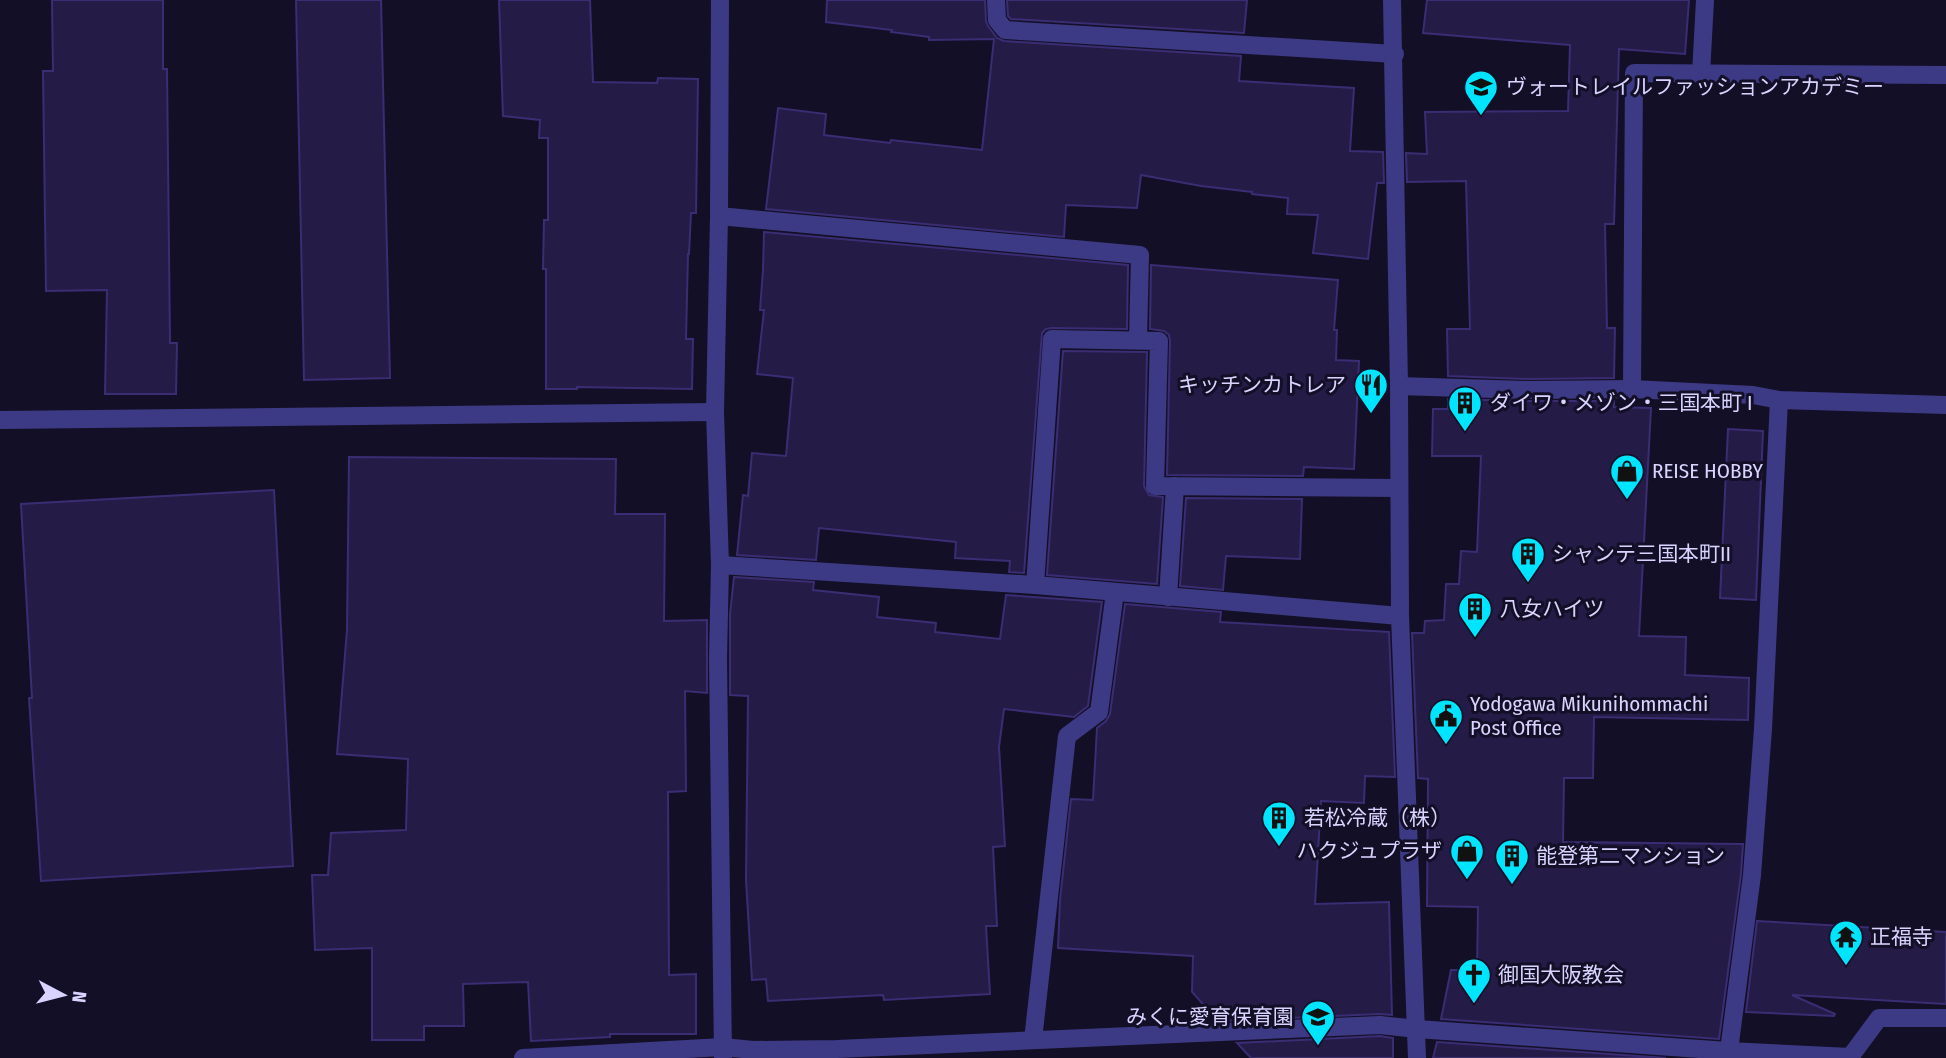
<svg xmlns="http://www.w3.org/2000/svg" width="1946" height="1058" font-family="'Fira Sans Condensed','Noto Sans JP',sans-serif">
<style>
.building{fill:#241b47;stroke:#3b2d73;stroke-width:2}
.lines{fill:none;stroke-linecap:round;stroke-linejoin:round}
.minor{stroke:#3d3a85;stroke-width:18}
.labels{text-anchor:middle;stroke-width:6;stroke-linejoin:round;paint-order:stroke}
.poi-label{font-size:21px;fill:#d9d4ff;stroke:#130f26;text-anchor:start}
</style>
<rect width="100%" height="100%" fill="#130f26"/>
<!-- building -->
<g class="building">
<polygon points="52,0 163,0 163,69 167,69 170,343 177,343 176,394 105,394 107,290 46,291 43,71 53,71"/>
<polygon points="296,0 381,0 390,378 304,380"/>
<polygon points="499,0 590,0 593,82 657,83 658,78 698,79 696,213 691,213 689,254 688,254 686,339 693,339 692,389 577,387 577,389 546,389 546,269 543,269 544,220 548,220 548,138 539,138 540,120 503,116"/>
<polygon points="827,0 985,0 986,21 988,26 997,38 1004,41 1241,56 1239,81 1354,88 1350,151 1383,152 1384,183 1377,183 1368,259 1313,253 1318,215 1287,214 1288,198 1252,194 1252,192 1201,186 1141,175 1137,208 1066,205 1064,237 766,209 778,108 826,114 824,135 890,143 891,140 982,150 994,39 929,40 929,37 891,32 892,30 826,22"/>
<polygon points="1007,0 1247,0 1244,33 1011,19 1008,16"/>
<polygon points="1427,0 1689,0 1685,54 1619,49 1614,224 1605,224 1607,328 1615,328 1614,378 1528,379 1448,376 1447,329 1470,329 1466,181 1407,182 1406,153 1427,154 1425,112 1568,111 1570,45 1423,33"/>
<polygon points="764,232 1128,265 1127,329 1052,328 1046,329 1042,333 1024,573 1009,572 1010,561 955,558 956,542 819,528 816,560 737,555 743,495 748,496 752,453 786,456 793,378 757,374 764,310 760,310 763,270"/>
<polygon points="1151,265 1338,280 1334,330 1337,330 1336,360 1359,361 1354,469 1304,467 1303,476 1167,475 1170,341 1169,335 1164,331 1150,329"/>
<polygon points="1063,351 1147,352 1144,486 1149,495 1163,497 1157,584 1047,575"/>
<polygon points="1448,399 1528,401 1614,401 1614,407 1651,408 1639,636 1686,637 1685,675 1749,678 1748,720 1594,717 1593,778 1564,778 1563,842 1743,844 1741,874 1719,1039 1441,1019 1451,970 1477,970 1478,907 1427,906 1428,779 1418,778 1412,633 1424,633 1425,621 1444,620 1446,584 1459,584 1461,551 1477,552 1481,456 1432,456 1433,409 1448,409"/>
<polygon points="1728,429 1763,431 1756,600 1720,598"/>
<polygon points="349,457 616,459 615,514 665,514 664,621 707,620 707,693 685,691 686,791 668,792 669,975 696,974 696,1034 610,1034 610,1037 531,1041 528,982 463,984 464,1026 424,1026 424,1040 372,1040 372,948 315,950 312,875 328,875 331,833 406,830 408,759 337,754 347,630"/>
<polygon points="274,490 293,866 41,881 29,698 32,698 21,504"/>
<polygon points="1186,498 1302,499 1300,559 1226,556 1223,590 1180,586"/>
<polygon points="734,577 814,582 813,590 879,597 877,617 936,623 935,632 1000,639 1006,595 1102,602 1088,706 1074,717 1004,709 999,747 1005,846 993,847 997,926 986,926 990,994 884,1000 883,995 768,1001 766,979 752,980 746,880 748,696 730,695 730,614"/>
<polygon points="1125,604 1221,612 1220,622 1389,632 1395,777 1365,776 1364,803 1321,801 1315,904 1389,902 1392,1015 1379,1014 1218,1021 1192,992 1193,956 1058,948 1060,900 1071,799 1093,800 1097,728 1106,721 1110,714"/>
<polygon points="1757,921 1946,932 1946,1004 1792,995 1835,1014 1834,1016 1746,1012"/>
<polygon points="1380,1036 1393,1038 1393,1058 1251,1058 1237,1043"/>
<polygon points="1437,1042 1666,1058 1433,1058"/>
</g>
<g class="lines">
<!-- minor -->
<g class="minor">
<polyline points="720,0 719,216 715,412 720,565 718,659 723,1057"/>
<polyline points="996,0 997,20 1005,30 1395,54"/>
<polyline points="1392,0 1399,386 1400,616 1417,1058"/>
<polyline points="1701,74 1705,0"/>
<polyline points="719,216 1140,255 1138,340"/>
<polyline points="1399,386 1528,390 1632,389 1753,395 1779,400 1946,405"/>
<polyline points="1632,389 1634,73 1946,75"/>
<polyline points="0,420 715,412"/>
<polyline points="720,565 1035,585 1400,616"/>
<polyline points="1035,585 1052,339 1159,341 1155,486 1399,488"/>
<polyline points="1168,597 1175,486"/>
<polyline points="1033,1040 1067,736 1099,712 1115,592"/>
<polyline points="523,1058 723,1047 753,1050 837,1049 1380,1025 1417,1029 1728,1051 1850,1057 1879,1018 1946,1018"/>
<polyline points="1728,1058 1752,875 1763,729 1779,400"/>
</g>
</g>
<!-- icons -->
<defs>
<g id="university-pin" transform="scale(1.75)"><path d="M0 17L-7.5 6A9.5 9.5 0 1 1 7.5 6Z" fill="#00e5ff" stroke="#130f26"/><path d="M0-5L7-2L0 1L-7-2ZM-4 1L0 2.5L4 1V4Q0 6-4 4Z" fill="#111"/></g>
<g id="restaurant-pin" transform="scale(1.75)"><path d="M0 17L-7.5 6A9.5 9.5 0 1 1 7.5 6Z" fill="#00e5ff" stroke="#130f26"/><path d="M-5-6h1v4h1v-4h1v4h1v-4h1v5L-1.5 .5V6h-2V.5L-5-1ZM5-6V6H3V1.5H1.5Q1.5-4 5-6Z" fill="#111"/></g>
<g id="building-pin" transform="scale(1.75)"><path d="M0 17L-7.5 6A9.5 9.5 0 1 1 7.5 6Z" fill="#00e5ff" stroke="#130f26"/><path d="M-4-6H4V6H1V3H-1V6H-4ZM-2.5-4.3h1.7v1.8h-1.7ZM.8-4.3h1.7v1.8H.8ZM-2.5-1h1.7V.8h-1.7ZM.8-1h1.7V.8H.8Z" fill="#111"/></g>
<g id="shop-pin" transform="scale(1.75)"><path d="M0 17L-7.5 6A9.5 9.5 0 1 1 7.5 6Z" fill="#00e5ff" stroke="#130f26"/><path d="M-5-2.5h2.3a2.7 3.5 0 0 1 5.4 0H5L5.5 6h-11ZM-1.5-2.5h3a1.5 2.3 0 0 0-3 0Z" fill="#111"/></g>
<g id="civic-pin" transform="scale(1.75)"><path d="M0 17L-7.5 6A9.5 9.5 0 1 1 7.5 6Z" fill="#00e5ff" stroke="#130f26"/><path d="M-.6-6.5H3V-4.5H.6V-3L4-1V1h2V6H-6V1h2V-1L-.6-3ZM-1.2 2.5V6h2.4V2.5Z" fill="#111"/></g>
<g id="temple-pin" transform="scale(1.75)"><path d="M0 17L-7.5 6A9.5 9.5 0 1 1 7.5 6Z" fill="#00e5ff" stroke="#130f26"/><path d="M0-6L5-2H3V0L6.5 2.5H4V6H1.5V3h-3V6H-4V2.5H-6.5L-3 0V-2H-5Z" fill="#111"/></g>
<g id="church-pin" transform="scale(1.75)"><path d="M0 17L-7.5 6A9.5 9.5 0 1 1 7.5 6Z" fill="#00e5ff" stroke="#130f26"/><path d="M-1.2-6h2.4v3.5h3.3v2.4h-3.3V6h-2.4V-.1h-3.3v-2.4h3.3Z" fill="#111"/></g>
<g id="school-pin" transform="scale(1.75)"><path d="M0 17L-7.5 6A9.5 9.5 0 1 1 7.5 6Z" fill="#00e5ff" stroke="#130f26"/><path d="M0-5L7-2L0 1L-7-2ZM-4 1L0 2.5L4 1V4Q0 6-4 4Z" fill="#111"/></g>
</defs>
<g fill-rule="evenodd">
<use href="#university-pin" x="1481" y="87"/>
<use href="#restaurant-pin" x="1371" y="385"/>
<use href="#building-pin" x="1465" y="403"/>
<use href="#shop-pin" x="1627" y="471"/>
<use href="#building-pin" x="1528" y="554"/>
<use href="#building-pin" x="1475" y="609"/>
<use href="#civic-pin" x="1446" y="716"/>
<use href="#building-pin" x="1279" y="818"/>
<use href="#shop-pin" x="1467" y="851"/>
<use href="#building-pin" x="1512" y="856"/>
<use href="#temple-pin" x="1846" y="937"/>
<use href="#church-pin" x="1474" y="975"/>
<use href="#school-pin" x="1318" y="1017"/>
</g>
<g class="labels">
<!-- poi labels -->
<g class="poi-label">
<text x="1506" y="94">ヴォートレイルファッションアカデミー</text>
<text x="1346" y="392" text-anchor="end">キッチンカトレア</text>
<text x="1490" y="410">ダイワ・メゾン・三国本町 I</text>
<text x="1652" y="478">REISE HOBBY</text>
<text x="1552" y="561">シャンテ三国本町II</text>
<text x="1500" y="616">八女ハイツ</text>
<text x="1470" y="711">Yodogawa Mikunihommachi<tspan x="1470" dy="24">Post Office</tspan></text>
<text x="1304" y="825">若松冷蔵（株）</text>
<text x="1442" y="858" text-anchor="end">ハクジュプラザ</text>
<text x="1536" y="863">能登第二マンション</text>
<text x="1870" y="944">正福寺</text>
<text x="1498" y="982">御国大阪教会</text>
<text x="1294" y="1024" text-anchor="end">みくに愛育保育園</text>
</g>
</g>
<!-- north arrow -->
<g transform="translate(63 995) rotate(97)" stroke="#130f26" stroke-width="5" paint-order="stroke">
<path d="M0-5L12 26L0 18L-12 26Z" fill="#d9d4ff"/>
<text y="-10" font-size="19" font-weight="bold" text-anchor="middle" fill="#d9d4ff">N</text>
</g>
</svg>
